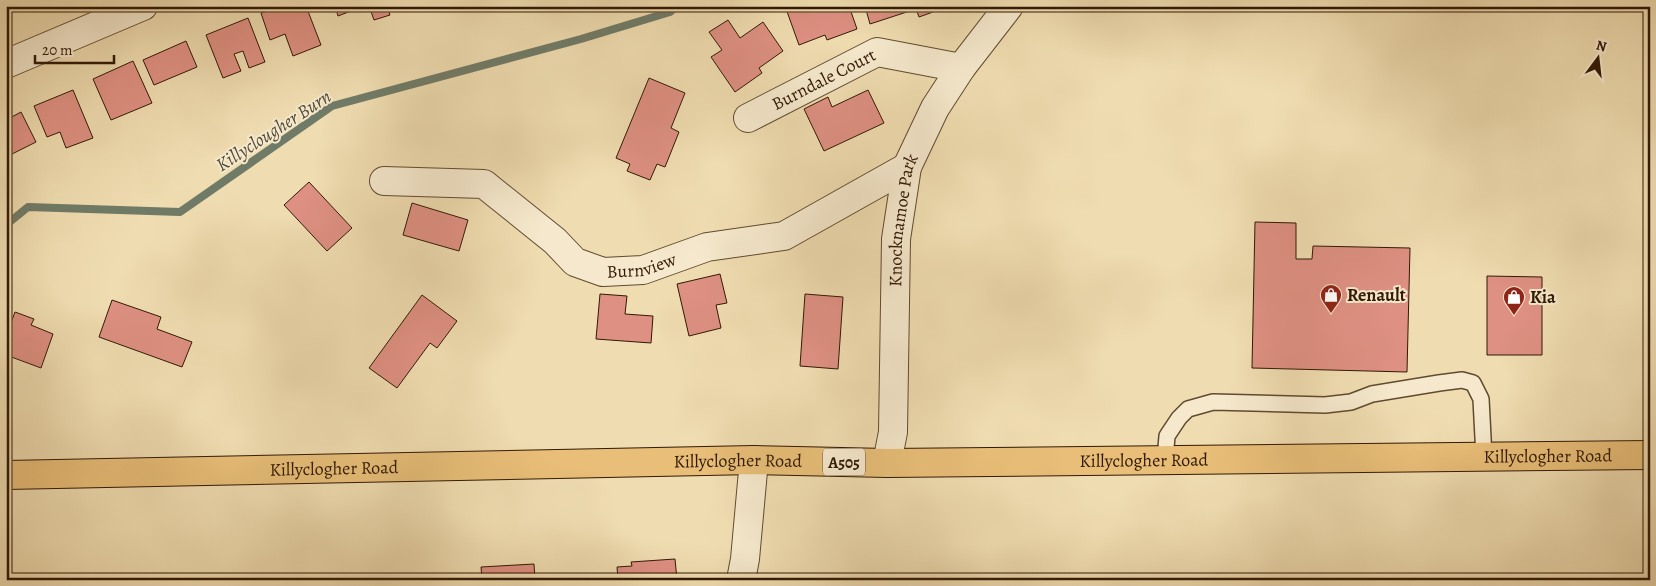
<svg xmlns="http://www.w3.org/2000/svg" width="1656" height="586" font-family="Alegreya,serif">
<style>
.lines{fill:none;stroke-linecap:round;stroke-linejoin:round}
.stream{stroke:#707b67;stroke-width:8}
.building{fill:#de9082;stroke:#311905}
.lane-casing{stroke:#604a30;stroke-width:18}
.street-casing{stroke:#604a30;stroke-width:30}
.highway-casing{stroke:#311905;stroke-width:30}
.lane{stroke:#f5e8cc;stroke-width:15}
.street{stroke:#f5e8cc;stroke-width:28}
.highway{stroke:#e8be78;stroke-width:28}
.labels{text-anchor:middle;stroke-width:4;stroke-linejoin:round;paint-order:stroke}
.shield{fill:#f5e8cc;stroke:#6c5741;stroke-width:1}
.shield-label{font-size:16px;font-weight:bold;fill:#311905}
.street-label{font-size:18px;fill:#311905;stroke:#f5e8cc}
.poi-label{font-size:18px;font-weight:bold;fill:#311905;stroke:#f5e8cc;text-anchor:start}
.water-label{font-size:19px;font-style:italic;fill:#504a36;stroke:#f5e8cc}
</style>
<rect width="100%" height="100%" fill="#efdcb0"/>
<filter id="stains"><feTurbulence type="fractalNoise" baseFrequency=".004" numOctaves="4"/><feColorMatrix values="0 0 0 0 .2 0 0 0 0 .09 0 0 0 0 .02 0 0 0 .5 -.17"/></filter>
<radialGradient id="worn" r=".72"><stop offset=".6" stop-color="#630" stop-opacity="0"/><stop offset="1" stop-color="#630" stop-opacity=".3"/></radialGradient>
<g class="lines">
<!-- stream -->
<polyline class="stream" points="6,225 28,207 180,212 332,106 581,39 670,12 677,6"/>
</g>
<!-- building -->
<g class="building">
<polygon points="272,6 306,6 321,45 293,56 285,34 270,40 261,13 274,9"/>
<polygon points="335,6 364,6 338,16"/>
<polygon points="369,6 387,6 390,15 374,20"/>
<polygon points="785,6 849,6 857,29 827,40 825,35 799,45"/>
<polygon points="865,6 931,6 933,12 919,17 916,9 870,24"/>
<polygon points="248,18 265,62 249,68 243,51 234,54 241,71 223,78 206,35"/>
<polygon points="728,20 740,38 763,22 783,51 759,68 762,73 735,92 711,57 722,50 709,32"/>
<polygon points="186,41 197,67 154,85 143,60"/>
<polygon points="133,61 152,103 111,120 93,79"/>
<polygon points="649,78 685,93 671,128 679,132 665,167 657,164 650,180 627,171 630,164 616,158"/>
<polygon points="73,90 93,138 66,148 60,132 47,137 34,106"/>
<polygon points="868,90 884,123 824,151 804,109 828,97 832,107"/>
<polygon points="21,112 36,142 6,157 6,120"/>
<polygon points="309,182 352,228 327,251 284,205"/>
<polygon points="412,203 468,220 459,251 403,235"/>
<polygon points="1255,222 1296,223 1296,259 1312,259 1313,246 1410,248 1407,372 1252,368"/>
<polygon points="720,274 727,303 716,305 721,328 689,336 677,284"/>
<polygon points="1487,276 1542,277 1542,355 1487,355"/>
<polygon points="600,294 627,296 625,314 653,316 651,343 596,339"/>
<polygon points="805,294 843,297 838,369 800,366"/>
<polygon points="422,295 457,321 437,348 430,343 397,388 369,368"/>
<polygon points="112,300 161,317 157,329 192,342 182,367 99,337"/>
<polygon points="15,312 34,319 31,325 53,334 41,368 6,355 12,339 6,336"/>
<polygon points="675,559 677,580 618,580 617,567 632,566 631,562"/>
<polygon points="534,564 535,580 482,580 481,567"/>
</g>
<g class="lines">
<!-- lane casing -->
<g class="lane-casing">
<polyline id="lane" points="1165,460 1167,436 1179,418 1188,409 1213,402 1325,405 1351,402 1372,394 1439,383 1462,380 1473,383 1481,399 1484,457"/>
</g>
<!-- street casing -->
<g class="street-casing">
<g id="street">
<polyline points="6,64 143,6"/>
<path id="s1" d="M 748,118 L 877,52 L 961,68"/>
<path id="s2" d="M 384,181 L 484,184 L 555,241 L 575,262 L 603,272 L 643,270 L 707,247 L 784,236 L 907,167"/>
<path id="s3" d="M 887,463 L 893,432 L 896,239 L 907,167 L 935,108 L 961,68 L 1009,6"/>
<polyline points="741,580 745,559 754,460"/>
</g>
</g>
<!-- highway casing -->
<g class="highway-casing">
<g id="highway">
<path id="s4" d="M 6,475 L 754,460 L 887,463 L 1650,455"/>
</g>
</g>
<!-- lane -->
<use href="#lane" class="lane"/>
<!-- street -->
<use href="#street" class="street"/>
<!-- highway -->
<use href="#highway" class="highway"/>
</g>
<!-- icons -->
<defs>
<g id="shop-pin" transform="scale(1.125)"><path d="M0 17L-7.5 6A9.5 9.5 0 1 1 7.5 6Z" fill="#8f2418" stroke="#f5e8cc"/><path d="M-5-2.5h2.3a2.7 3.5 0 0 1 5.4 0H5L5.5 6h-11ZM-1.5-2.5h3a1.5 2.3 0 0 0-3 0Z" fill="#fff"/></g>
</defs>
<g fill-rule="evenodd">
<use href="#shop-pin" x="1331" y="295"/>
<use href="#shop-pin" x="1514" y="297"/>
</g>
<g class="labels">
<!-- shield labels -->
<rect class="shield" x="823" y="448.5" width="42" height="27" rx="4"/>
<g class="shield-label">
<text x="844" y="468">A505</text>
</g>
<!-- street labels -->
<g class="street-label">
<text dy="6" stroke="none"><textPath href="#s1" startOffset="85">Burndale Court</textPath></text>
<text dy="6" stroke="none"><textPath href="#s3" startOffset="244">Knocknamoe Park</textPath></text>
<text dy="6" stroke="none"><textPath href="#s2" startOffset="289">Burnview</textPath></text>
<text dy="6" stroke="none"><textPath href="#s4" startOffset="1542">Killyclogher Road</textPath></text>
<text dy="6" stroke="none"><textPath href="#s4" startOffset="1138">Killyclogher Road</textPath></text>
<text dy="6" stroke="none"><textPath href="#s4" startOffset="732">Killyclogher Road</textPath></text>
<text dy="6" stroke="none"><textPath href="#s4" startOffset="328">Killyclogher Road</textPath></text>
</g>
<!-- poi labels -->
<g class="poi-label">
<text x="1347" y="301">Renault</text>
<text x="1530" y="303">Kia</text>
</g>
<!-- water labels -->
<g class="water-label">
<text transform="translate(273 130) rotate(-33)" y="7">Killyclougher Burn</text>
</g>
</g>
<!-- margin -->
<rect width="1656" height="586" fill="none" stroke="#efdcb0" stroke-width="25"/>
<rect x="8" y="8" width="1641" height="571" fill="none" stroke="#311905" stroke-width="2.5"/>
<rect x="12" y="12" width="1631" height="561" fill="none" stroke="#311905"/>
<!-- north arrow -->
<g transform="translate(1598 58) rotate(15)" stroke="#f5e8cc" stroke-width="4" paint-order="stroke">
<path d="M0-4L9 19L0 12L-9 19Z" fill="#311905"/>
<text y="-8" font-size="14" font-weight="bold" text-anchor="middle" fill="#311905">N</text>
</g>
<!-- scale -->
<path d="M35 55v8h79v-8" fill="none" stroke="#311905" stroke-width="2.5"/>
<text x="42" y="55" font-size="15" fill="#311905" stroke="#f5e8cc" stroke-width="4" paint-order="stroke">20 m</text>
<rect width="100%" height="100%" filter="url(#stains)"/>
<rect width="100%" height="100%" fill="url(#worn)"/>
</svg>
